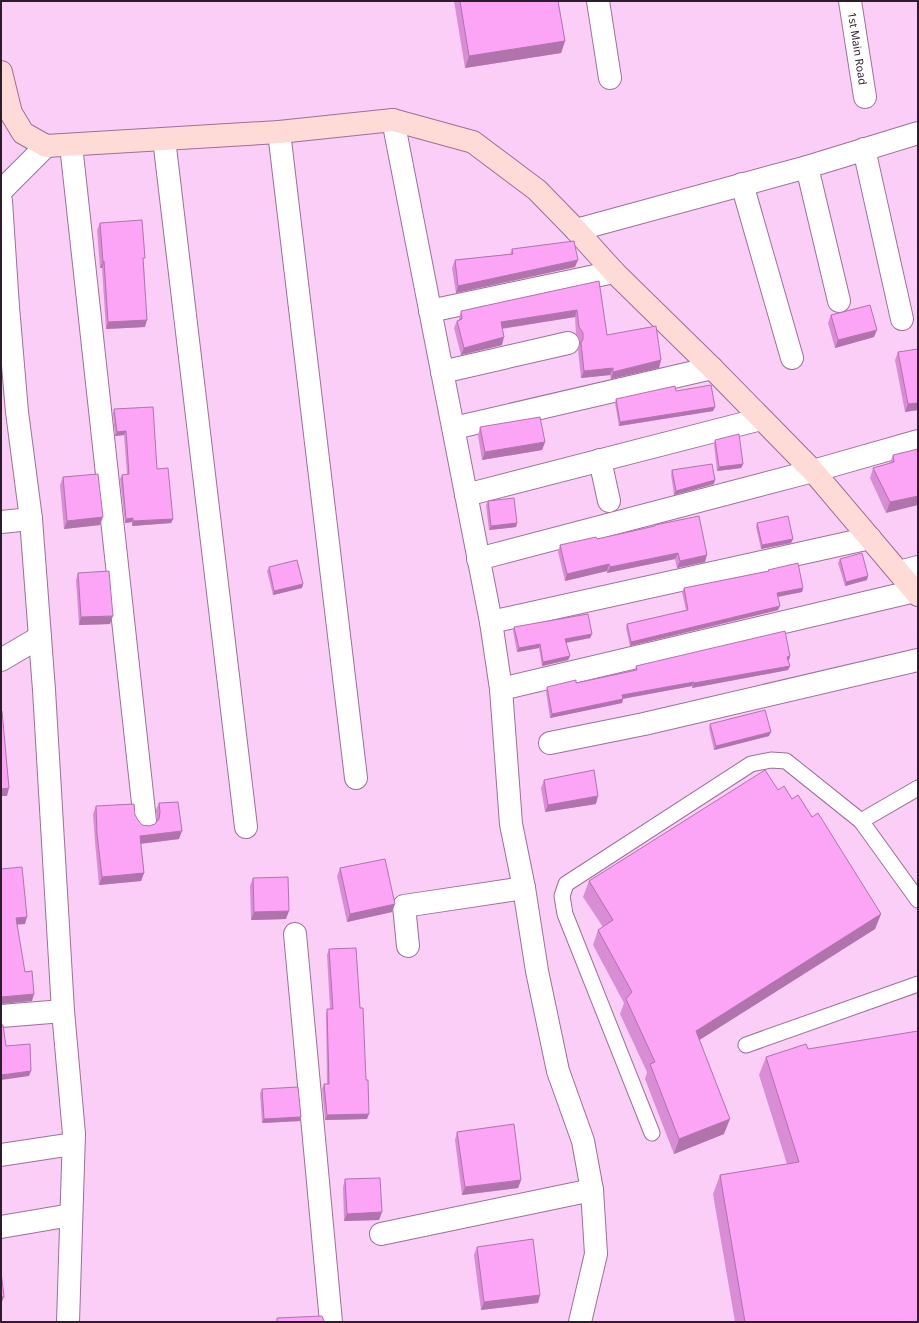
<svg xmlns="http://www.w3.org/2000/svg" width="919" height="1323" font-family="'Noto Sans',sans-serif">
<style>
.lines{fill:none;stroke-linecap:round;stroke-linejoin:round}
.lane-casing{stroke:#9a7197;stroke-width:17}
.street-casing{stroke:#9a7197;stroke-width:24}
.secondary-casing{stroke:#9a7197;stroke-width:24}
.lane{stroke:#fff;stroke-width:15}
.street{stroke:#fff;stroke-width:22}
.secondary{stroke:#fedbd6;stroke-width:22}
.wall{fill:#d98dd4}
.shaded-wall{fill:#b073ac}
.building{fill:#fca4f6;stroke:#b073ac}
.labels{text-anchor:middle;stroke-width:3.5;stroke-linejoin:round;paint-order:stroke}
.street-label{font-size:11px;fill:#2d1d2c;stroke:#fbcef7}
</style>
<rect width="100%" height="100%" fill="#fbcef7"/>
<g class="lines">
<!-- lane casing -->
<g class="lane-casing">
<g id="lane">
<polyline points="918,788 861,821 918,900"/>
<polyline points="746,1045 918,984"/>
<polyline points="652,1133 565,914 562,896 566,884 751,764 771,760 786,761 861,821"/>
</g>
</g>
<!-- street casing -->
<g class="street-casing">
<g id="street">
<polyline points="598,1 610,78"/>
<path id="s1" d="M 850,1 L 865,97"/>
<polyline points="393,120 491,622 501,689 511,824 524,888 537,971 558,1071 583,1141 592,1190 596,1254 580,1322"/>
<polyline points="279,132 356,778"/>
<polyline points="164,139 246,827"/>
<polyline points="71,145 145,821"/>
<polyline points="864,149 902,319"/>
<polyline points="807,167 839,301"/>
<polyline points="742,184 792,358"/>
<polyline points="1,191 46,146"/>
<polyline points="1,201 8,307 17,412 31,519 44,690 63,1011 74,1134 68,1322"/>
<polyline points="576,230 807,167 918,133"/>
<polyline points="430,311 614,272"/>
<polyline points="442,372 568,343"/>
<polyline points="454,428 712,368"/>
<polyline points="600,460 609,501"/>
<polyline points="466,495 761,419"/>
<polyline points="1,522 31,519"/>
<polyline points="478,559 813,471 918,441"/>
<polyline points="899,572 918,567"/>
<polyline points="491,622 870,538"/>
<polyline points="1,660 40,637"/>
<polyline points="501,689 915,591"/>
<polyline points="550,743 644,724 918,660"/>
<polyline points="295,934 331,1322"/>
<polyline points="408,946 404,906 524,888"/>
<polyline points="1,1016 63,1011"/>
<polyline points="1,1155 73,1144"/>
<polyline points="1,1227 71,1215"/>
<polyline points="381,1234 592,1190"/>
</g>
</g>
<!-- secondary casing -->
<g class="secondary-casing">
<polyline id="secondary" points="1,72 11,113 23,133 46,146 279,132 393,120 473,142 537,190 576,230 614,272 712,368 813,471 918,595"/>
</g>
<!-- lane -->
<use href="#lane" class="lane"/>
<!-- street -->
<use href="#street" class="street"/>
<!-- secondary -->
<use href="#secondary" class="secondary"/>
</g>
<!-- wall -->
<g class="wall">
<polygon points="454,1 558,1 565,41 561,53 465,68"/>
<polygon points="100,223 144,263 145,327 106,329 102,268 100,268 97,230"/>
<polygon points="512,249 575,267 456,293 452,268 455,260 510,254"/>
<polygon points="599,281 607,335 661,360 659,368 611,379 610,375 581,378 578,350 580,344 580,341 576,334 575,317 502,329 502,345 461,355 454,328 457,321 459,320 459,318 461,311"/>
<polygon points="831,315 874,337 835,348 828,323"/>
<polygon points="898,352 918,410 905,412 895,360"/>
<polygon points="676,391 715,407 713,411 619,426 615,403 616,399"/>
<polygon points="114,409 157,469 173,519 171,523 132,526 132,522 125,523 120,479 122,475 127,474 124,435 115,436 113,413"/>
<polygon points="480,427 545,442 542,450 482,460 478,435"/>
<polygon points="715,440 743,464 741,468 717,471 714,444"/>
<polygon points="918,449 886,513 870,478 873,468 890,463 893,455"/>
<polygon points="672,470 714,484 674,495 671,474"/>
<polygon points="63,477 100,525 64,529 60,485"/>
<polygon points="488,501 517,523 516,527 489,530 486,505"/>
<polygon points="757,523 793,539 791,543 761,549 756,527"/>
<polygon points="655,525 705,562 677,568 675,559 607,573 607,571 565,581 558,552 560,545 597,539 655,526"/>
<polygon points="840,559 867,580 845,586 838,563"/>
<polygon points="269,567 303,584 302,588 273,595 267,571"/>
<polygon points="768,570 803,588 802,592 778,597 778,610 630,646 626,628 627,624 686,610 682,592 684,588 768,571"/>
<polygon points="78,573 110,624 79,625 76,580"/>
<polygon points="514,627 592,634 590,638 566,643 570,656 568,660 542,666 539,648 517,652 513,631"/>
<polygon points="790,656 789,660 788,661 790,666 788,670 692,688 692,686 623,699 622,703 550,718 546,691 547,687 576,683 635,671 636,666"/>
<polygon points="710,724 769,736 714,750 709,728"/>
<polygon points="544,780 596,804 545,812 541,788"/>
<polygon points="778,790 792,799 812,817 881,914 875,929 699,1040 724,1134 674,1154 645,1079 647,1072 620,1014 624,1003 593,945 598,930 603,927 583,897 589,881"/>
<polygon points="159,803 179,839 141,844 144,873 141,881 99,885 95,842 93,814 96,806 135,815 138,820 142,825 149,826 155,824 157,821 156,810"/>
<polygon points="340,868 392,912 347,922 337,876"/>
<polygon points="253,878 286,919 251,920 250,886"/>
<polygon points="329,949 367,1119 325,1120 322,1089 324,1084 327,1084 326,1014 327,1009 330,1009 327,955"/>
<polygon points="808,1049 918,1322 735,1322 713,1194 720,1175 787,1164 759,1075 766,1057"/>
<polygon points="262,1089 301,1117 300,1121 262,1123 260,1093"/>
<polygon points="457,1132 521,1180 518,1188 462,1195 455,1140"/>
<polygon points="345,1179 382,1212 379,1220 344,1221 343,1187"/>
<polygon points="477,1247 540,1295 538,1303 481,1310 474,1255"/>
</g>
<!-- shaded-wall -->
<g class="shaded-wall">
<polygon points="565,41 561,53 465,68 469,56"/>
<polygon points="578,260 575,267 456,293 458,286"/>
<polygon points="104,261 102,268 100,268 103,262"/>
<polygon points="577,310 575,317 498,329 501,322"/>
<polygon points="147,320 145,327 106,329 108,322"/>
<polygon points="877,330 874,337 835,348 838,340"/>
<polygon points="504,337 502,345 461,355 464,348"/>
<polygon points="661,360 659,368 611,379 613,372"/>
<polygon points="613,368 610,375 581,378 584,371"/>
<polygon points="918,403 918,410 905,412 908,404"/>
<polygon points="715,407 713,411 619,426 620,422"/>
<polygon points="126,431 124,435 115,436 117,432"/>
<polygon points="545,442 542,450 482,460 485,452"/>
<polygon points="743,464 741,468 717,471 719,467"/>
<polygon points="715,480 714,484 674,495 676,491"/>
<polygon points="918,496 918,505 886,513 890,502"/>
<polygon points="103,517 100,525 64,529 67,521"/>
<polygon points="133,518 132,522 125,523 126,519"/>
<polygon points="173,519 171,523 132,526 133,521"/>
<polygon points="517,523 516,527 489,530 491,526"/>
<polygon points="793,539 791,543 761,549 762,545"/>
<polygon points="678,553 675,559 607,573 610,567"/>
<polygon points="707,555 705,562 677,568 680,561"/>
<polygon points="609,564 607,571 565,581 567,574"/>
<polygon points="868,576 867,580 845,586 846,582"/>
<polygon points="303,584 302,588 273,595 274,591"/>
<polygon points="803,588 802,592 776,597 777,593"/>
<polygon points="780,606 778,610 630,646 631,642"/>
<polygon points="113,616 110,624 79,625 81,617"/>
<polygon points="592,634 590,638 564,643 565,639"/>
<polygon points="540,644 539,648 517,652 519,648"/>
<polygon points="570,656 568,660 542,666 543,662"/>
<polygon points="790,656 789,660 786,661 787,657"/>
<polygon points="790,666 788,670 692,688 694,683"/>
<polygon points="694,682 692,686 621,699 622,695"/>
<polygon points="623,699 622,703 550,718 552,714"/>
<polygon points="771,732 769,736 714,750 716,746"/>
<polygon points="9,788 7,796 1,796 1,789"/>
<polygon points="598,796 596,804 545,812 548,805"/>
<polygon points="182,831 179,839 137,844 140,836"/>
<polygon points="144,873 141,881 99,885 102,877"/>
<polygon points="395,904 392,912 347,922 350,914"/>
<polygon points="289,911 286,919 251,920 254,912"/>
<polygon points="881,914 875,929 690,1046 696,1031"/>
<polygon points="27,917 25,924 13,925 16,918"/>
<polygon points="34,994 32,1001 1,1004 1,997"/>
<polygon points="31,1071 29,1076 1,1080 1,1075"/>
<polygon points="369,1114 367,1119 325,1120 327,1115"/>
<polygon points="301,1117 300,1121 262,1123 264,1119"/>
<polygon points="730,1119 724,1134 674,1154 679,1139"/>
<polygon points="521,1180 518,1188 462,1195 465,1187"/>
<polygon points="382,1212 379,1220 344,1221 347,1214"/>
<polygon points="540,1295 538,1303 481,1310 484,1302"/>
<polygon points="1,1297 4,1297 1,1304"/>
</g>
<!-- building -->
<g class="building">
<polygon points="460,1 558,1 565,41 469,56"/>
<polygon points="142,220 145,258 143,258 147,320 108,322 104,261 103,262 100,223"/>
<polygon points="574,241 578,260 458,286 455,260 513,254 512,249"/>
<polygon points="599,281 607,335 656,326 661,360 613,372 613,368 584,371 581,343 583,339 583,333 579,327 577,310 501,322 504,337 464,348 457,321 462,319 461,311"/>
<polygon points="870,305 877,330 838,340 831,315"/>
<polygon points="918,349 918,403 908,404 898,352"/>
<polygon points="711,385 715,407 620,422 616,399 675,386 676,391"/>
<polygon points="153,407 157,469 168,468 173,519 133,521 133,518 126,519 122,475 129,474 126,431 117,432 114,409"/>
<polygon points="540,417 545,442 485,452 480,427"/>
<polygon points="739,434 743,464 719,467 715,440"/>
<polygon points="918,449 918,496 890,502 873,468 894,462 893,455"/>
<polygon points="712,464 715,480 676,491 672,470"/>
<polygon points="98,474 103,517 67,521 63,477"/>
<polygon points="514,498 517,523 491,526 488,501"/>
<polygon points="699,516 707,555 680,561 678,553 610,567 609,564 567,574 560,545 596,537 597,539 655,526 655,525"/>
<polygon points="788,516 793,539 762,545 757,523"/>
<polygon points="862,553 868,576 846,582 840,559"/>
<polygon points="297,560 303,584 274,591 269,567"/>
<polygon points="798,563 803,588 777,593 780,606 631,642 627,624 688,610 684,588 769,571 768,570"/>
<polygon points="109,571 113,616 81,617 78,573"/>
<polygon points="588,614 592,634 565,639 570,656 543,662 540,644 519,648 514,627"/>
<polygon points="785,631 790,656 787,657 790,666 694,683 694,682 622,695 623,699 552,714 547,687 576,680 576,683 637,670 636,666"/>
<polygon points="765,710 771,732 716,746 710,724"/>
<polygon points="1,711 2,711 9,788 1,789"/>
<polygon points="594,770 598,796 548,805 544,780"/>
<polygon points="765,770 778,790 784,786 792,799 798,795 812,817 818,813 881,914 696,1031 730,1119 679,1139 650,1064 655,1062 626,999 632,992 598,930 613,920 589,881"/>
<polygon points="178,802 182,831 140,836 144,873 102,877 97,834 96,806 134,804 135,815 138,820 142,825 149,826 155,824 159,819 160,812 159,803"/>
<polygon points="385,859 395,904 350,914 340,868"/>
<polygon points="22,867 27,917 16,918 25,972 32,971 34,994 1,997 1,869"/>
<polygon points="288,877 289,911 254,912 253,878"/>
<polygon points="356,948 360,1008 363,1008 366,1080 368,1080 369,1114 327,1115 324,1084 329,1084 327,1009 333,1009 329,949"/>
<polygon points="1,1025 3,1025 6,1046 30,1044 31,1071 1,1075"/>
<polygon points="918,1031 918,1322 745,1322 720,1175 799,1162 766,1057 806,1044 808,1049"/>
<polygon points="298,1087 301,1117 264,1119 262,1089"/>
<polygon points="514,1124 521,1180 465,1187 457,1132"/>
<polygon points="380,1178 382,1212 347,1214 345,1179"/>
<polygon points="533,1239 540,1295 484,1302 477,1247"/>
<polygon points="1,1271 4,1297 1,1297"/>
<polygon points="322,1316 324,1321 325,1322 277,1322 277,1318"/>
</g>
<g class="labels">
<!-- street labels -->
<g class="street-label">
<text dy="4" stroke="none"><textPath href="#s1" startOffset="48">1st Main Road</textPath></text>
</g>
</g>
<!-- border -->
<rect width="919" height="1323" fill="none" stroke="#2d1d2c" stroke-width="4"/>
</svg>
